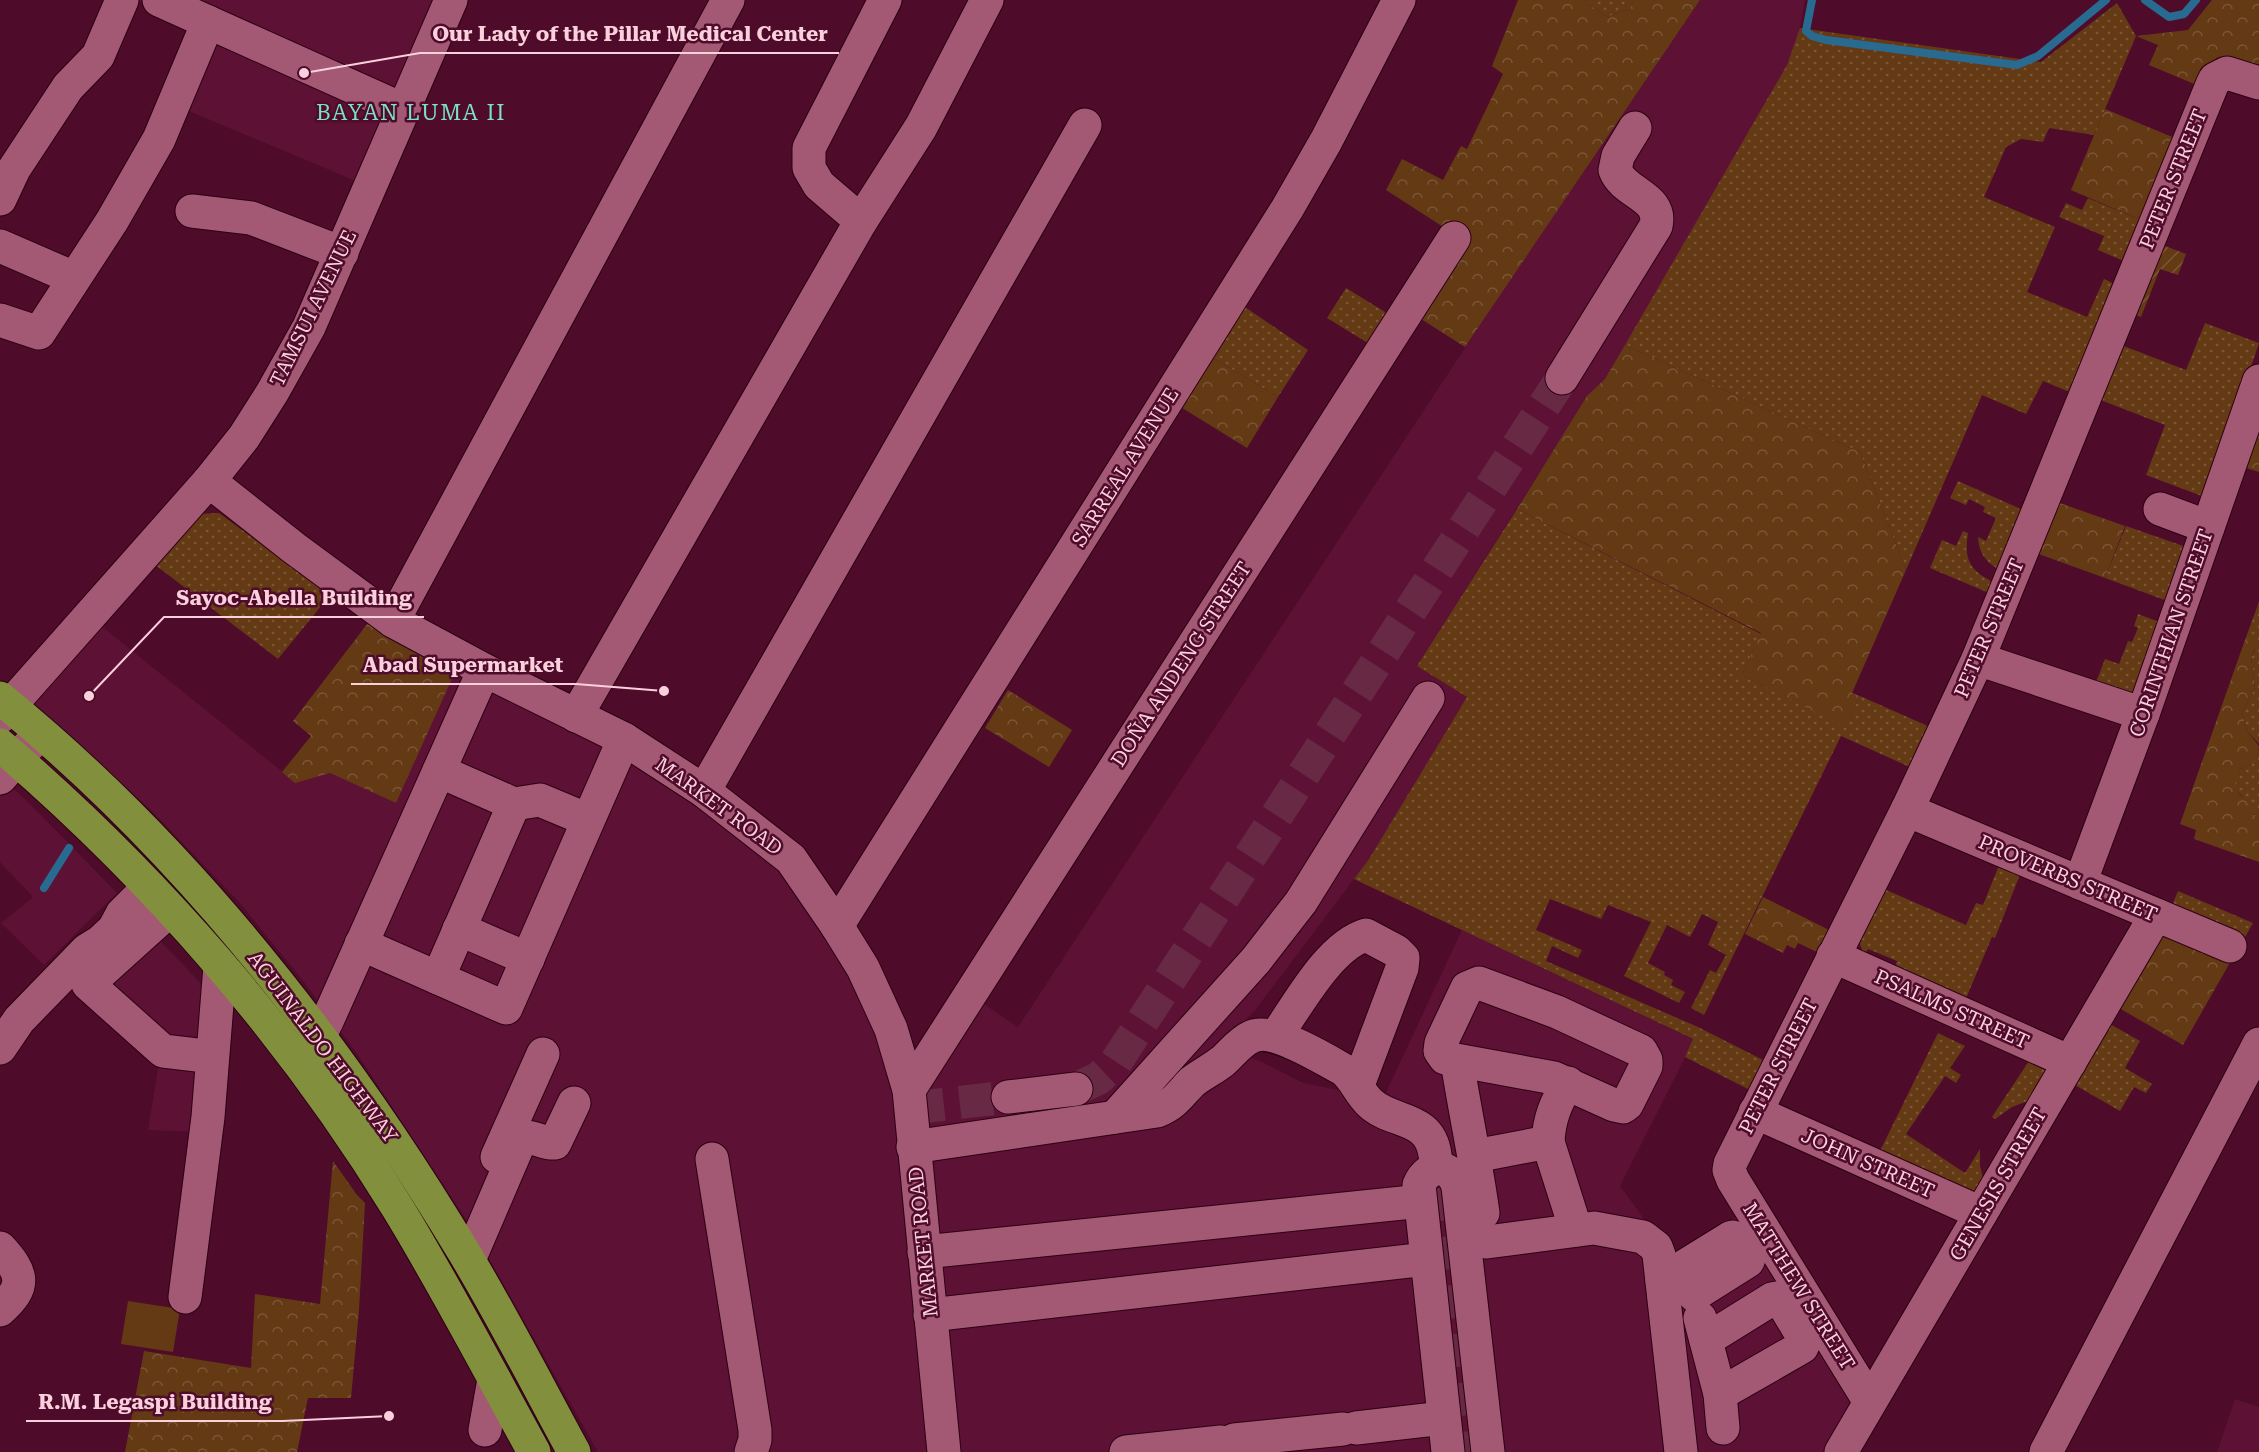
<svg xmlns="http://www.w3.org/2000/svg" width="2259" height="1452" font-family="'Roboto Serif',serif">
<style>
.built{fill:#5d1235}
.grass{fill:url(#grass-dots)}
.forest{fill:url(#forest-crowns)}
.garden{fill:url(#garden-furrows)}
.pitch{fill:#643a15}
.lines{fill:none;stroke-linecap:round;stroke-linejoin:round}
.stream{stroke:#296a90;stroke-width:8}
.minor-tunnel{stroke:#682945;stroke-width:33;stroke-dasharray:33 16;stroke-linecap:butt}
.minor-casing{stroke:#2c0013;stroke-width:35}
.highway-casing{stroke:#2c0013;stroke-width:35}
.minor{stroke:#a35974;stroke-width:33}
.highway{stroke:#82903d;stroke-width:33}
.labels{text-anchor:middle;stroke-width:5;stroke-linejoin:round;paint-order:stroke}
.street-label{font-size:20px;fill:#fbd0dd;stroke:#4e0b2a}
.quarter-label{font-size:22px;letter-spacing:1.5px;fill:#7ce0ca;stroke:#4e0b2a}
.leader{fill:none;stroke:#fbd0dd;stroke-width:2}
.callout-dot{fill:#fbd0dd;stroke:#4e0b2a;stroke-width:2}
.callout-label{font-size:21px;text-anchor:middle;font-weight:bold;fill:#fbd0dd;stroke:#4e0b2a;stroke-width:5;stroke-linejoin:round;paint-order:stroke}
</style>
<defs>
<pattern id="grass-dots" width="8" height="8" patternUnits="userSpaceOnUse" patternTransform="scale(1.5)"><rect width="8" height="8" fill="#643a15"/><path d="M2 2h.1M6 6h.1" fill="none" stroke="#7b5537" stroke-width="1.8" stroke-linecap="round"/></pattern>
<pattern id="forest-crowns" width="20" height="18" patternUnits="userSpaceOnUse" patternTransform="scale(1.5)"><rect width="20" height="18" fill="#643a15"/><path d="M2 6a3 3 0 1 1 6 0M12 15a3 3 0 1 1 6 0" fill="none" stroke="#7b5537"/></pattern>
<pattern id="garden-furrows" width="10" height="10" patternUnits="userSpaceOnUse" patternTransform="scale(1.5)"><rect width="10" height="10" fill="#643a15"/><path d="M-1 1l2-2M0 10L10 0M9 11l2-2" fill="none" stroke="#7b5537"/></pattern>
</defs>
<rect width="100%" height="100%" fill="#4e0b2a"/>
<!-- built -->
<g class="built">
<polygon points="137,0 435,0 358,182 189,111 219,36"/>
<polygon points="1700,0 1805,0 1799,33 1787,65 1605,380 1587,397 1417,666 1467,697 1369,859 1256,1009 1211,1057 1246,1056 1260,1061 1303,1083 1383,1099 1462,930 1694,1040 1620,1186 1673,1258 1738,1216 1851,1401 1850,1407 1826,1452 956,1452 922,1099 984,1004 1018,1027 1482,322"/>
<polygon points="100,625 295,782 330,773 396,803 456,670 653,767 773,859 817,919 876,1023 896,1098 931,1452 598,1452 473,1230 358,1055 301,978 239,902 149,808 32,704"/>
<polygon points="0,776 30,804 117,893 44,965 1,923 33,897 0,862"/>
<polygon points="144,924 211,994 199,1132 148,1130 160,1057 78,984"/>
<polygon points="2235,1399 2259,1407 2259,1452 2217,1452"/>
</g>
<!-- grass -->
<g class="grass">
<polygon points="1587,0 1634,0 1630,8 1607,17 1588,4"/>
<polygon points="2117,3 2136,36 2094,135 2049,128 2043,142 2021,139 2006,147 1984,197 2055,227 2027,292 2087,317 2104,279 2117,285 2072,393 2043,381 2026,414 1982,395 1906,570 1860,452 1625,345 1787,65 1800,28 2041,62"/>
<polygon points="2088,198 2143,221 2126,262 2098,250 2104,236 2059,217 2066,203 2082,210"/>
<polygon points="1346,288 1390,315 1371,345 1327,318"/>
<polygon points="1242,305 1308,350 1278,397 1210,356"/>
<polygon points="2205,323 2259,343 2207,498 2146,475 2165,425 2098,399 2121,345 2186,370"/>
<path d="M 1958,481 L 2023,510 L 1998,569 C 1985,561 1979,553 1978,537 L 1986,541 L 1996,518 L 1983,512 L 1985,507 L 1969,499 L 1966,505 L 1950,498 Z"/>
<polygon points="1517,509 1761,634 1742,675 1845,726 1860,696 1930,727 1912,768 1841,736 1704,1015 1691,1008 1710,970 1716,973 1726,955 1708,945 1718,922 1702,914 1690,937 1667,925 1648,963 1665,972 1664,975 1673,980 1671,985 1685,992 1679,1003 1624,976 1651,922 1608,905 1601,919 1550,899 1536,930 1582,950 1578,958 1552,946 1546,961 1698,1027 1765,1061 1750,1090 1685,1057 1693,1039 1354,879 1369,859 1467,697 1417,666"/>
<polygon points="219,513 330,595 278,659 154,564 198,514"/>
<polygon points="2126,526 2189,548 2170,602 2105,578"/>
<path d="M 1963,531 L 1968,533 C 1964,559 1969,570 1993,582 L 1989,593 L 1930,568 L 1942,540 L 1956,546 Z"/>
<polygon points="2259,602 2259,744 2247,731 2242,712 2255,688 2251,657 2255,649 2246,637"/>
<polygon points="2138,614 2162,623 2138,693 2130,696 2095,685 2105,659 2119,664 2128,641 2132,642 2138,628 2134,626"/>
<path d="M 2259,746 L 2259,818 C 2252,813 2253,808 2248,802 C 2236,787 2228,794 2240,769 C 2255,764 2257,761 2259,746 Z"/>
<polygon points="2000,863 2021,872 1995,938 1992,937 1964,1003 1893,972 1897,961 1868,949 1864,956 1860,944 1861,939 1884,889 1966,925 1976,903 1983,905"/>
<polygon points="2178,891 2253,923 2244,939 2171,908"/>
<polygon points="2110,1024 2140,1041 2125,1068 2152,1084 2146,1093 2134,1087 2120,1111 2075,1085"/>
<polygon points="1938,1033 1965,1046 1950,1068 1961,1075 1956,1083 1945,1076 1906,1134 1965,1173 1980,1149 1980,1166 1984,1182 1980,1190 1971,1195 1878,1155"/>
<polygon points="2031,1058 2045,1064 2046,1077 2033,1099 2012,1107 1995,1119 1992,1117"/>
</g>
<!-- forest -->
<g class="forest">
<polygon points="1518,0 1587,0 1588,4 1607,17 1630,8 1634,0 1700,0 1465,347 1418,317 1465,241 1386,190 1402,159 1443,180 1461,146 1467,149 1503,74 1492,66"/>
<path d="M 2212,0 L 2259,0 L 2259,63 L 2257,68 C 2220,55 2217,45 2199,86 L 2149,65 L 2158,45 L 2136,36 L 2188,30 Z"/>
<polygon points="2105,109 2177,139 2143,221 2071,190"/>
<polygon points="1625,345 1860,452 1906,570 1852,693 1860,696 1845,727 1742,675 1761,633 1517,509 1587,396 1605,379"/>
<polygon points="1210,356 1278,397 1247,448 1179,406"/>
<polygon points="2259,411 2259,472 2240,466"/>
<polygon points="2057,502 2125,526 2105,578 2036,553"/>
<polygon points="368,623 384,635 456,670 396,803 330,773 295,783 282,772 311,736 293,721"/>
<path d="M 2246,637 L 2256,646 L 2251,657 L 2255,688 L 2242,712 L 2247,731 L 2259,746 C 2257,762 2255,764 2240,769 C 2224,803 2254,791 2254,814 L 2259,818 L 2259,862 L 2194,839 L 2196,830 L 2180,824 Z"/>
<polygon points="1008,690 1072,730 1049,767 985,728"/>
<polygon points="1763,897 1831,931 1819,953 1798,943 1795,949 1787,945 1783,953 1745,934"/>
<polygon points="2165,929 2232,959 2183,1045 2119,1008"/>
<polygon points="333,1161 357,1195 365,1203 359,1310 351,1398 308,1398 297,1452 125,1452 144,1351 251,1368 255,1294 320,1304"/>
</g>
<!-- garden -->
<polygon class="garden" points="2160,244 2186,254 2178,275 2160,269 2141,317 2133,314"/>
<!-- pitch -->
<polygon class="pitch" points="128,1301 180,1309 173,1352 121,1344"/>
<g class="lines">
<!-- stream -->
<g class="stream">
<polyline points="1812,0 1806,31 1812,36 1826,40 2017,65 2038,56 2106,0"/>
<polyline points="2145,0 2169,17 2184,14 2196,0"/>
<polyline points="44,888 69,848"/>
</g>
<!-- minor-tunnel -->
<g class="minor-tunnel">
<polyline points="1076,1089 1099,1078 1116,1062 1562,378"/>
<polyline points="911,1108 1008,1097"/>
<polyline points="1439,1188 1468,1452"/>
</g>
<!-- minor casing -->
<g class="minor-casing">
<g id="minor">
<polyline points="159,0 404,110"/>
<polyline points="0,199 14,169 68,87 98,56 122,0"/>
<polyline points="192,211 251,218 342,253"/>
<polyline points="861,221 819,185 809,168 809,148 885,0"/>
<polyline points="0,246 74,278"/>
<polyline points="0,320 39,333 112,221 159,139 208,22"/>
<path d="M 1562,378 L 1656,226 C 1663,196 1624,194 1615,170 L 1618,156 L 1635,128"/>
<polyline points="209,481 294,548 393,621 484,670 624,739 704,791 791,859 837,926 863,968 891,1029 909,1090 944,1452"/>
<polyline points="2160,509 2208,527"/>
<polyline points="393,621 728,0"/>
<polyline points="1978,659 2143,714"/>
<polyline points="576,716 861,221 921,127 987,0"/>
<polyline points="0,717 209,481 244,437 272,393 309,327 451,0"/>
<polyline points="439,771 514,804 540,800 588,820"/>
<polyline points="0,778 40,733"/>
<polyline points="704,791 1085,125"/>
<polyline points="1907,810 2230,946"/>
<polyline points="2080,883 2143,714 2259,381"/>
<polyline points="170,910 88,984 163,1051 197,1055"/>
<polyline points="837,926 1287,209 1326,141 1399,0"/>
<polyline points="459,929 528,959"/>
<polyline points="361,944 506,1008 624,739"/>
<polyline points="1833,956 2070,1062"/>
<polyline points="438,978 514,804"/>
<polygon points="1479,983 1557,1012 1641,1051 1646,1060 1646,1066 1627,1104 1623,1107 1614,1105 1554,1078 1445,1058 1440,1051 1441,1043 1467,988"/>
<path d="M 1276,1036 C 1298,1005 1329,946 1366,935 L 1396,951 L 1403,958 L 1402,968 L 1358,1085"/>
<polyline points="0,1048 19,1020 87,950 100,942 114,929 122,914 149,887"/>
<polyline points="308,1059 328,1019 484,670"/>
<path d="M 1457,1061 C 1465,1112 1476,1162 1483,1213"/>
<path d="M 1568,1083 C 1556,1102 1549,1119 1548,1142 L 1576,1230"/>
<polyline points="909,1090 1454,238"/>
<polyline points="1008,1097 1076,1089"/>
<polyline points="1755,1112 1981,1213"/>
<polyline points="1115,1117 1256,960 1301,902 1428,698"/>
<path d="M 913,1147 L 1157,1111 C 1176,1103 1179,1095 1192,1082 C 1202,1074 1213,1069 1223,1061 C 1232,1053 1240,1042 1251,1037 C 1271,1026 1324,1059 1344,1070 C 1355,1079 1359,1093 1370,1103 C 1392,1124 1430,1115 1435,1155"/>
<polyline points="1475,1156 1548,1142"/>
<polyline points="497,1157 543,1054"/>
<polyline points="712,1159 755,1430 755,1440 751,1452"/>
<polyline points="1487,1242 1594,1228 1643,1237 1656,1247 1659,1255 1681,1452"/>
<path d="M 0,1248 C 23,1273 27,1286 0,1310"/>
<polyline points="924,1252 1412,1202"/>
<path d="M 469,1260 L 520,1141 L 525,1137 C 536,1137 544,1144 555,1143 L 574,1103"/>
<polyline points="1662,1280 1730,1238 1733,1237 1740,1239 1750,1255 1748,1261 1694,1295"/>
<polyline points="185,1297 208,1117 220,966"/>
<polyline points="930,1315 1418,1260"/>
<polyline points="1700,1318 1720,1394 1723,1428"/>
<polyline points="1706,1340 1772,1299 1777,1298 1782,1302 1805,1340 1802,1347 1720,1394"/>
<polyline points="1870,1402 1733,1180 1729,1170 1730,1164 1907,810 1978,659 2212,85 2215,79 2227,73 2259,83"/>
<polyline points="1356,1428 1435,1419"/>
<polyline points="485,1430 494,1379"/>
<polyline points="1234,1440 1343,1429"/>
<polyline points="1126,1452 1221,1442"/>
<path d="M 1448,1452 L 1419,1185 C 1428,1163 1452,1163 1458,1187 L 1488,1452"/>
<polyline points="1841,1452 2156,915"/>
<polyline points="2046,1452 2259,1044"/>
</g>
</g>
<!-- highway casing -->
<g class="highway-casing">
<g id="highway">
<path d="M 0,698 C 187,850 341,1048 465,1254 C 504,1319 538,1386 574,1452"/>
<path d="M 0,745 C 154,877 291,1034 397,1207 C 446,1287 489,1370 534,1452"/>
</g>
</g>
<!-- minor -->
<use href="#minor" class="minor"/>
<!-- highway -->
<use href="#highway" class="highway"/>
</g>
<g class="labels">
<!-- street labels -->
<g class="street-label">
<text transform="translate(2173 179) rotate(-68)" y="7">PETER STREET</text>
<text transform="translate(313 308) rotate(-64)" y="7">TAMSUI AVENUE</text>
<text transform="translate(1125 467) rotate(-58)" y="7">SARREAL AVENUE</text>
<text transform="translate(1989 628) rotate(-67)" y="7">PETER STREET</text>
<text transform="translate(2171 633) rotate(-71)" y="7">CORINTHIAN STREET</text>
<text transform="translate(1181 664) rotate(-57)" y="7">DOÑA ANDENG STREET</text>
<text transform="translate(719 806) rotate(36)" y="7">MARKET ROAD</text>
<text transform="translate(2068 878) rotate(23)" y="7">PROVERBS STREET</text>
<text transform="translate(1952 1009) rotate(24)" y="7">PSALMS STREET</text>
<text transform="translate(323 1047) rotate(53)" y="7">AGUINALDO HIGHWAY</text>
<text transform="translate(1778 1066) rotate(-63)" y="7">PETER STREET</text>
<text transform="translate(1868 1163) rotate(24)" y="7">JOHN STREET</text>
<text transform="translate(1998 1184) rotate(-60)" y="7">GENESIS STREET</text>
<text transform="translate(923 1242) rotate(-96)" y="7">MARKET ROAD</text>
<text transform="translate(1799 1286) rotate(58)" y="7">MATTHEW STREET</text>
</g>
<!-- quarter labels -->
<g class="quarter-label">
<text x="411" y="120">BAYAN LUMA II</text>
</g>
</g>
<!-- callouts -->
<path class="leader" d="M304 73L420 53H839M89 696L164 617H424M664 691L576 684H351M389 1416L283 1421H26"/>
<g class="callout-dot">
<circle cx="304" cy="73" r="6"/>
<circle cx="89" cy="696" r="6"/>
<circle cx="664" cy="691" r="6"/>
<circle cx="389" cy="1416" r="6"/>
</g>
<g class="callout-label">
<text x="630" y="41">Our Lady of the Pillar Medical Center</text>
<text x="294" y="605">Sayoc-Abella Building</text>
<text x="463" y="672">Abad Supermarket</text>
<text x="155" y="1409">R.M. Legaspi Building</text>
</g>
</svg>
